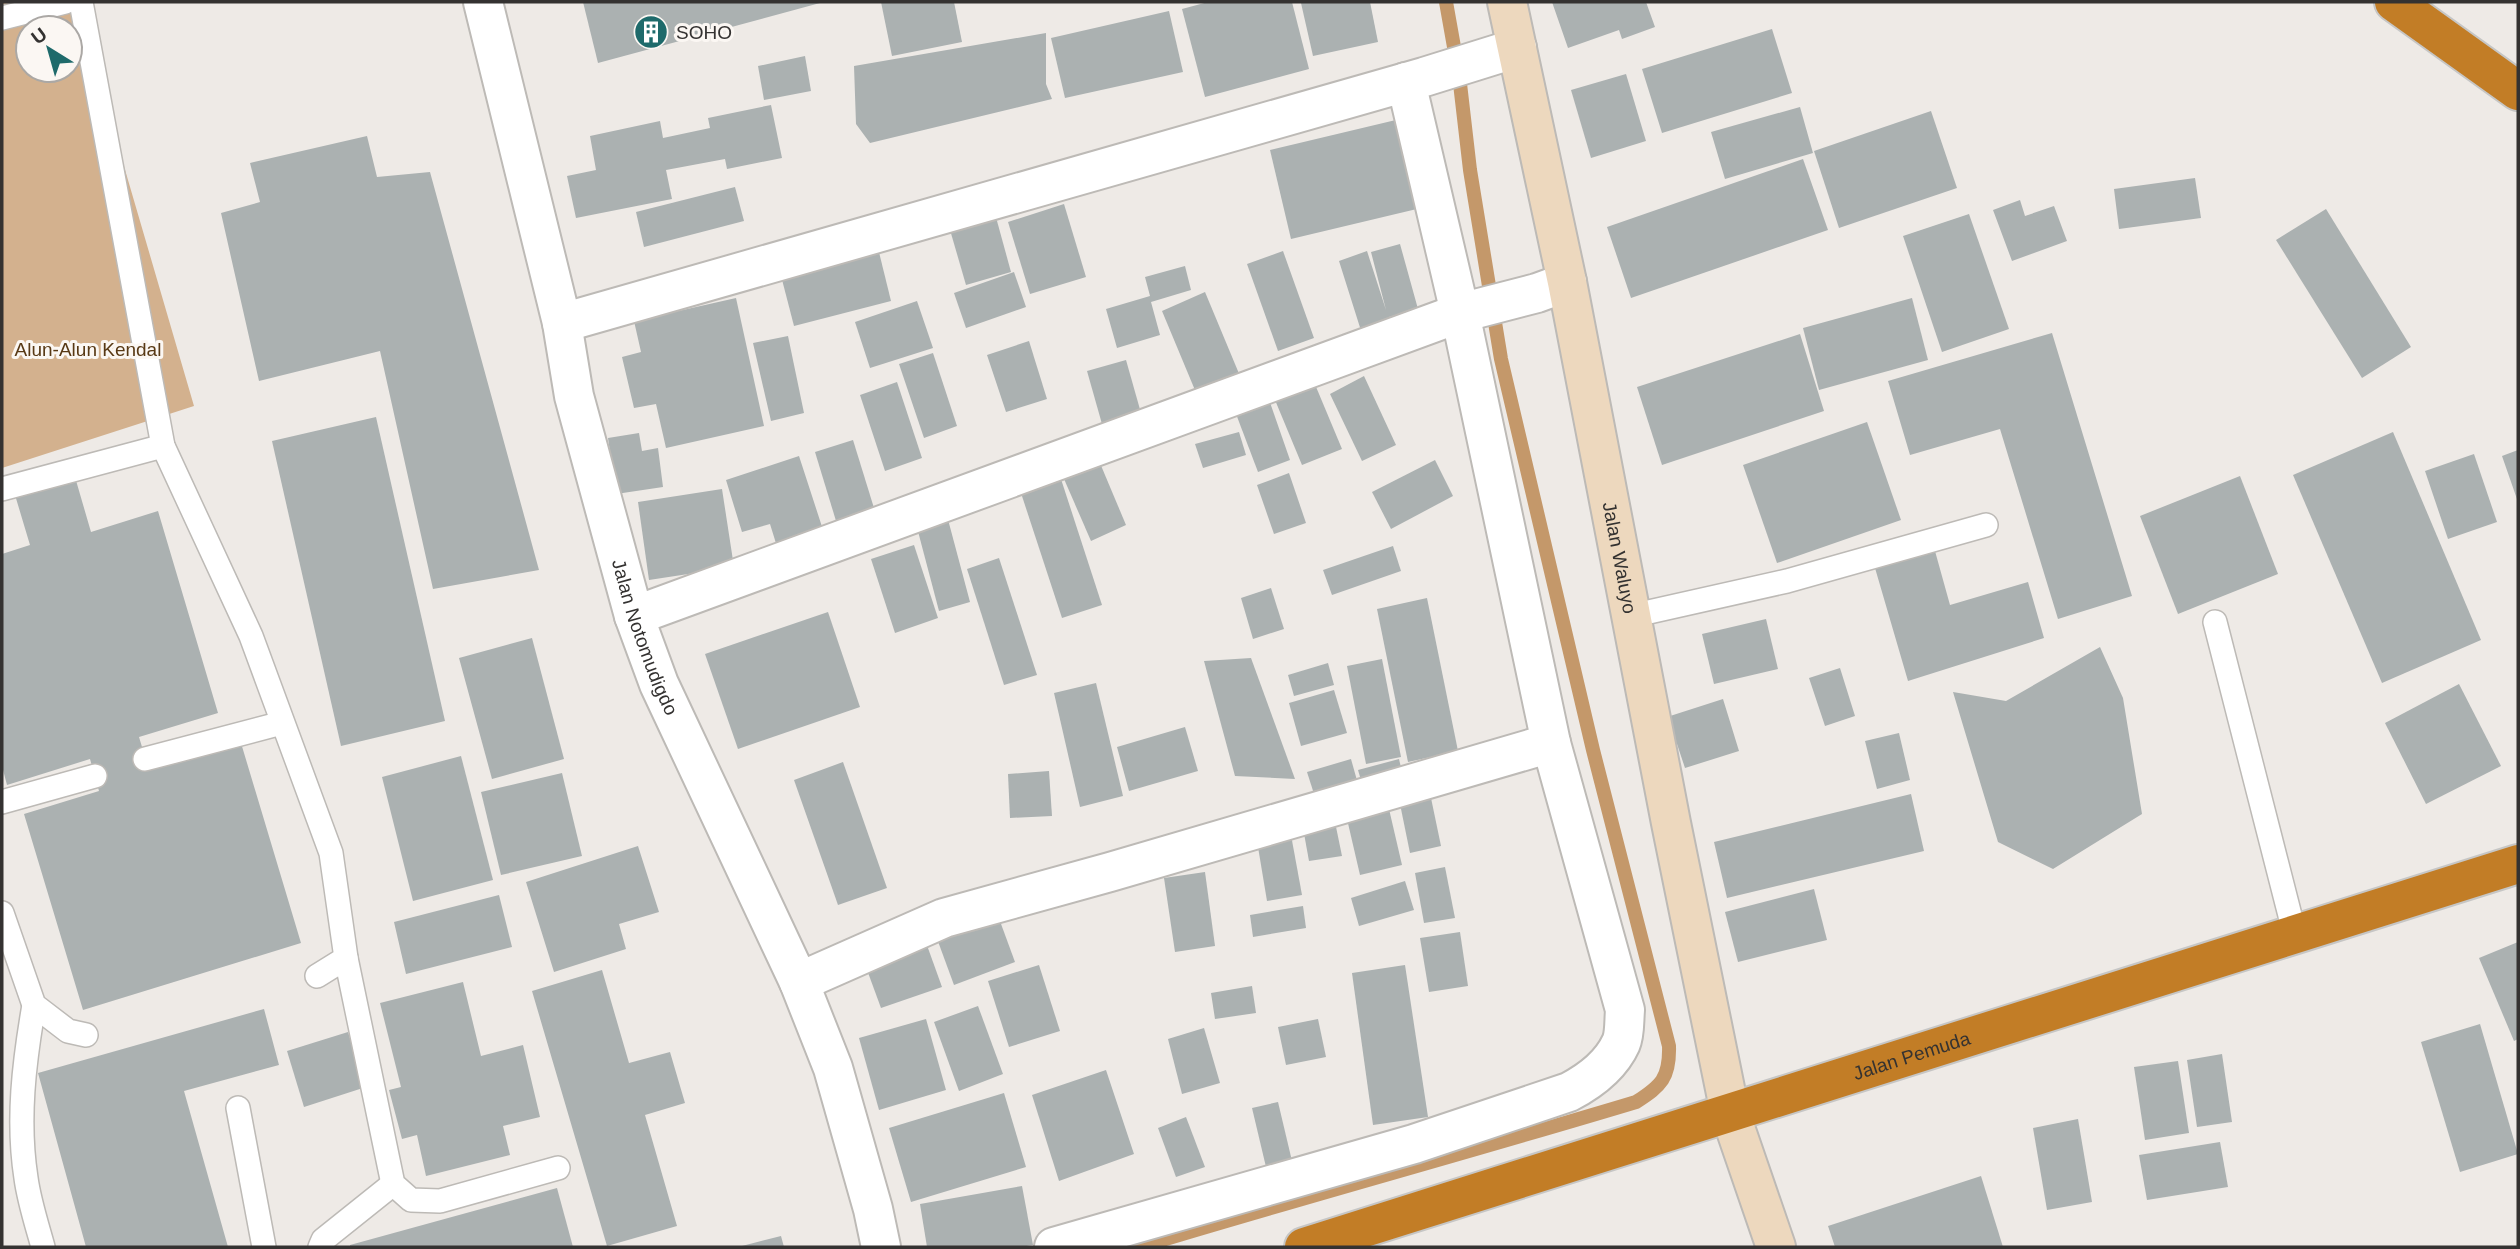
<svg xmlns="http://www.w3.org/2000/svg" width="2520" height="1249" font-family="Arial,sans-serif">
<style>
.green{fill:#d3b18e;fill-rule:evenodd}
.lines{fill:none;stroke-linecap:round;stroke-linejoin:round}
.stream{stroke:#c4986a;stroke-width:14}
.building{fill:#abb1b1}
.lane-casing{stroke:#bdbab6;stroke-width:26}
.street-casing{stroke:#bdbab6;stroke-width:42}
.secondary-casing{stroke:#bdbab6;stroke-width:42}
.highway-casing{stroke:#c6c6c5;stroke-width:42}
.lane{stroke:#fff;stroke-width:23}
.street{stroke:#fff;stroke-width:38}
.secondary{stroke:#edd8be;stroke-width:38}
.highway{stroke:#c27d26;stroke-width:38}
.labels{text-anchor:middle;stroke-width:6;stroke-linejoin:round;paint-order:stroke}
.poi-label{font-size:19px;fill:#343231;stroke:#fbf7f3;text-anchor:start}
.park-label{font-size:19px;fill:#583915;stroke:#fbf7f3}
.street-label{font-size:19px;fill:#343231;stroke:#fbf7f3}
</style>
<rect width="100%" height="100%" fill="#eeeae6"/>
<!-- green -->
<path class="green" d="M 2,2 L 76,2 L 194,406 L 2,468 ZM 28,28 L 70,28 L 70,70 L 28,70 Z"/>
<g class="lines">
<!-- stream -->
<path class="stream" d="M 1139,1247 C 1304,1197 1470,1152 1636,1102 C 1661,1086 1670,1078 1669,1046 L 1593,750 L 1501,359 L 1470,170 L 1459,75 L 1446,2"/>
</g>
<!-- building -->
<g class="building">
<polygon points="583,2 819,2 820,3 598,63"/>
<polygon points="881,2 954,2 962,42 892,56"/>
<polygon points="1208,2 1292,2 1309,69 1205,97 1182,9"/>
<polygon points="1370,2 1378,42 1313,56 1301,3"/>
<polygon points="1552,2 1646,2 1655,27 1622,39 1619,30 1568,48"/>
<polygon points="1169,11 1183,72 1065,98 1051,38"/>
<polygon points="1772,29 1792,93 1662,133 1642,69"/>
<polygon points="1046,33 1046,84 1052,99 870,143 856,124 854,66"/>
<polygon points="805,56 811,91 764,100 758,66"/>
<polygon points="1626,74 1646,141 1591,158 1571,90"/>
<polygon points="771,105 782,158 727,169 725,159 666,170 672,199 576,218 567,176 596,170 590,136 660,121 663,138 710,128 708,118"/>
<polygon points="1800,107 1813,153 1725,179 1711,132"/>
<polygon points="1931,111 1957,188 1839,228 1814,151"/>
<polygon points="1400,119 1421,208 1291,239 1270,150"/>
<polygon points="367,136 377,177 430,172 539,570 433,589 380,351 259,381 221,213 260,202 250,163"/>
<polygon points="1803,159 1828,230 1631,298 1607,227"/>
<polygon points="2195,178 2201,218 2119,229 2114,189"/>
<polygon points="735,187 744,221 644,247 636,212"/>
<polygon points="2020,200 2025,216 2054,206 2067,241 2012,261 1993,210"/>
<polygon points="1064,204 1086,277 1030,294 1008,222"/>
<polygon points="2326,209 2411,347 2362,378 2276,240"/>
<polygon points="994,210 1011,272 966,285 948,223"/>
<polygon points="1969,214 2009,329 1942,352 1903,236"/>
<polygon points="877,244 891,301 794,326 779,268"/>
<polygon points="1400,244 1418,309 1389,317 1392,327 1363,337 1339,261 1367,251 1386,310 1371,252"/>
<polygon points="1283,251 1314,338 1278,351 1247,264"/>
<polygon points="1185,266 1191,290 1151,302 1160,335 1117,348 1106,309 1150,296 1145,277"/>
<polygon points="1014,272 1026,307 966,328 954,293"/>
<polygon points="1205,292 1240,376 1197,395 1162,311"/>
<polygon points="736,298 764,426 666,448 656,404 634,408 622,357 641,352 634,321"/>
<polygon points="1912,298 1928,360 1819,390 1803,328"/>
<polygon points="917,301 933,348 870,368 855,322"/>
<polygon points="2052,333 2132,596 2058,619 2000,429 1910,455 1888,381"/>
<polygon points="1800,334 1824,411 1662,465 1637,387"/>
<polygon points="788,336 804,413 771,421 753,343"/>
<polygon points="1029,341 1047,399 1006,412 987,355"/>
<polygon points="933,353 957,426 924,438 899,364"/>
<polygon points="1126,360 1141,413 1102,424 1087,371"/>
<polygon points="1364,376 1396,445 1362,461 1330,394"/>
<polygon points="897,382 922,458 885,471 860,395"/>
<polygon points="1314,382 1342,449 1302,465 1275,400"/>
<polygon points="1267,394 1290,460 1258,472 1233,406"/>
<polygon points="376,417 445,721 341,746 272,441"/>
<polygon points="1867,422 1901,520 1777,563 1743,465"/>
<polygon points="1239,432 1246,455 1203,468 1195,444"/>
<polygon points="2393,432 2481,640 2382,683 2293,475"/>
<polygon points="639,433 642,451 658,448 663,487 616,494 608,438"/>
<polygon points="853,440 878,521 840,534 815,452"/>
<polygon points="2518,450 2518,502 2502,456"/>
<polygon points="2474,454 2497,522 2448,539 2425,471"/>
<polygon points="799,456 826,539 779,553 770,524 742,532 726,480"/>
<polygon points="1097,456 1126,525 1091,541 1061,472"/>
<polygon points="1435,460 1453,496 1391,529 1372,492"/>
<polygon points="1289,473 1306,523 1274,534 1257,485"/>
<polygon points="1060,476 1102,605 1062,618 1020,490"/>
<polygon points="2240,476 2278,574 2178,614 2140,516"/>
<polygon points="75,477 91,532 158,511 218,713 139,737 149,770 241,743 301,943 83,1010 24,814 99,791 90,759 7,785 2,766 2,554 30,545 15,495"/>
<polygon points="722,489 734,567 649,580 638,502"/>
<polygon points="946,512 970,602 939,611 915,520"/>
<polygon points="914,545 938,618 895,633 871,559"/>
<polygon points="1393,546 1401,571 1332,595 1323,570"/>
<polygon points="1935,551 1950,605 2028,582 2044,638 1908,681 1875,568"/>
<polygon points="999,558 1037,675 1004,685 967,569"/>
<polygon points="1271,588 1284,629 1253,639 1241,598"/>
<polygon points="1427,598 1458,751 1408,762 1377,609"/>
<polygon points="828,612 860,707 738,749 705,654"/>
<polygon points="1766,619 1778,669 1714,684 1702,634"/>
<polygon points="532,638 564,759 492,779 459,658"/>
<polygon points="2100,647 2123,698 2142,814 2053,869 1998,842 1953,692 2006,701"/>
<polygon points="1251,658 1295,779 1235,776 1204,661"/>
<polygon points="1382,659 1401,757 1366,764 1347,666"/>
<polygon points="1328,663 1334,685 1294,696 1288,675"/>
<polygon points="1840,668 1855,716 1825,726 1809,678"/>
<polygon points="1096,683 1123,796 1080,807 1054,693"/>
<polygon points="2459,684 2501,766 2426,804 2385,723"/>
<polygon points="1334,690 1347,733 1301,746 1289,703"/>
<polygon points="1723,699 1739,751 1685,768 1677,744 1666,748 1667,717"/>
<polygon points="1185,727 1198,771 1129,791 1117,747"/>
<polygon points="1899,733 1910,780 1877,789 1865,741"/>
<polygon points="461,756 493,880 413,901 382,777"/>
<polygon points="1351,759 1358,784 1315,797 1307,772"/>
<polygon points="1399,759 1403,776 1363,787 1358,770"/>
<polygon points="843,762 887,888 838,905 794,780"/>
<polygon points="1049,771 1052,816 1010,818 1008,774"/>
<polygon points="562,773 582,856 501,875 481,792"/>
<polygon points="1911,794 1924,851 1727,898 1714,842"/>
<polygon points="1431,798 1441,846 1410,853 1400,804"/>
<polygon points="1389,809 1402,865 1360,875 1347,819"/>
<polygon points="1335,822 1342,856 1309,861 1303,828"/>
<polygon points="1291,835 1302,895 1267,901 1257,841"/>
<polygon points="638,846 659,912 619,924 626,949 554,972 526,882"/>
<polygon points="1445,867 1455,918 1424,923 1415,873"/>
<polygon points="1205,872 1215,946 1175,952 1164,878"/>
<polygon points="1405,881 1414,910 1359,926 1351,898"/>
<polygon points="1814,889 1827,940 1738,962 1725,912"/>
<polygon points="499,895 512,947 406,974 394,922"/>
<polygon points="1303,906 1306,928 1253,937 1250,915"/>
<polygon points="997,913 1015,962 954,985 936,936"/>
<polygon points="1460,932 1468,986 1429,992 1420,938"/>
<polygon points="924,937 942,987 881,1008 863,959"/>
<polygon points="2518,942 2518,1039 2514,1041 2479,958"/>
<polygon points="1039,965 1060,1031 1009,1047 988,981"/>
<polygon points="1405,965 1428,1117 1373,1125 1352,973"/>
<polygon points="602,970 629,1063 670,1052 685,1103 645,1115 677,1226 607,1246 532,991"/>
<polygon points="463,982 481,1056 523,1045 540,1117 503,1126 510,1155 426,1176 417,1135 402,1139 389,1090 401,1087 380,1003"/>
<polygon points="1252,986 1256,1013 1215,1019 1211,993"/>
<polygon points="978,1006 1003,1074 959,1091 934,1022"/>
<polygon points="264,1009 279,1065 184,1091 228,1247 86,1247 38,1073"/>
<polygon points="926,1019 946,1090 879,1110 859,1038"/>
<polygon points="1318,1019 1326,1057 1286,1065 1278,1027"/>
<polygon points="2480,1024 2518,1154 2460,1172 2421,1042"/>
<polygon points="1204,1028 1220,1083 1182,1094 1168,1039"/>
<polygon points="348,1032 366,1087 304,1107 287,1051"/>
<polygon points="2222,1054 2232,1122 2197,1127 2187,1060"/>
<polygon points="2178,1061 2189,1133 2145,1140 2134,1067"/>
<polygon points="1106,1070 1134,1154 1059,1181 1032,1095"/>
<polygon points="1004,1093 1026,1167 911,1202 889,1128"/>
<polygon points="1278,1102 1292,1161 1266,1167 1252,1108"/>
<polygon points="1186,1117 1205,1167 1176,1177 1158,1128"/>
<polygon points="2078,1119 2092,1202 2047,1210 2033,1128"/>
<polygon points="2220,1142 2228,1187 2147,1200 2139,1155"/>
<polygon points="1981,1176 2003,1247 1835,1247 1828,1226"/>
<polygon points="1022,1186 1033,1245 1020,1247 927,1247 920,1204"/>
<polygon points="557,1188 573,1247 350,1247 350,1245"/>
<polygon points="781,1236 784,1247 743,1247 742,1246"/>
</g>
<g class="lines">
<!-- lane casing -->
<g class="lane-casing">
<g id="lane">
<polyline points="81,2 163,446 251,636 331,853 346,958 317,976"/>
<polyline points="2,18 65,2"/>
<polyline points="2,489 163,446"/>
<polyline points="1631,616 1787,581 1986,525"/>
<polyline points="2215,622 2295,935"/>
<polyline points="145,759 282,723"/>
<polyline points="2,802 95,776"/>
<polyline points="2,913 34,1005 68,1031 86,1035"/>
<polyline points="346,958 393,1184 411,1200 440,1201 558,1168"/>
<path d="M 34,1005 C 24,1063 17,1120 26,1178 C 29,1201 37,1225 43,1247"/>
<polyline points="238,1108 264,1247"/>
<polyline points="320,1247 323,1240 393,1184"/>
</g>
</g>
<!-- street casing -->
<g class="street-casing">
<g id="street">
<path id="s1" d="M 483,2 L 562,323 L 574,396 L 634,616 L 659,684 L 799,982 L 833,1068 L 873,1209 L 881,1247"/>
<polyline points="562,323 1424,77 1517,48"/>
<polyline points="634,616 1460,313 1537,293 1567,282"/>
<polyline points="799,982 944,918 1110,872 1551,743"/>
<path d="M 1054,1247 L 1414,1144 L 1569,1092 C 1590,1081 1611,1065 1621,1043 C 1625,1034 1624,1020 1625,1010 L 1551,743 L 1460,313 L 1406,82"/>
</g>
</g>
<!-- secondary casing -->
<g class="secondary-casing">
<g id="secondary">
<path id="s2" d="M 1507,2 L 1567,282 L 1671,823 L 1730,1113 L 1776,1247"/>
</g>
</g>
<!-- highway casing -->
<g class="highway-casing">
<g id="highway">
<polyline points="2394,2 2518,91"/>
<path id="s3" d="M 1304,1247 L 2518,864"/>
</g>
</g>
<!-- lane -->
<use href="#lane" class="lane"/>
<!-- street -->
<use href="#street" class="street"/>
<!-- secondary -->
<use href="#secondary" class="secondary"/>
<!-- highway -->
<use href="#highway" class="highway"/>
</g>
<!-- icons -->
<defs>
<g id="building-disc" transform="scale(1.75)"><circle r="9.5" fill="#1e6a6b" stroke="#fbf7f3"/><path d="M-4-6H4V6H1V3H-1V6H-4ZM-2.5-4.3h1.7v1.8h-1.7ZM.8-4.3h1.7v1.8H.8ZM-2.5-1h1.7V.8h-1.7ZM.8-1h1.7V.8H.8Z" fill="#fff"/></g>
</defs>
<g fill-rule="evenodd">
<use href="#building-disc" x="651" y="32"/>
</g>
<g class="labels">
<!-- poi labels -->
<g class="poi-label">
<text x="676" y="39">SOHO</text>
</g>
<!-- park labels -->
<g class="park-label">
<text x="88" y="356">Alun-Alun Kendal</text>
</g>
<!-- street labels -->
<g class="street-label">
<text dy="7" stroke="none"><textPath href="#s2" startOffset="567">Jalan Waluyo</textPath></text>
<text dy="7" stroke="none"><textPath href="#s1" startOffset="656">Jalan Notomudigdo</textPath></text>
<text dy="7" stroke="none"><textPath href="#s3" startOffset="637">Jalan Pemuda</textPath></text>
</g>
</g>
<!-- border -->
<rect width="2520" height="1249" fill="none" stroke="#343231" stroke-width="7"/>
<!-- north arrow -->
<g transform="translate(49 49) rotate(323)"><circle r="33" fill="#fbf7f3" stroke="#aba8a5" stroke-width="2"/>
<path d="M0-5L12 26L0 18L-12 26Z" fill="#1e6a6b"/>
<text y="-10" font-size="19" font-weight="bold" text-anchor="middle" fill="#343231">U</text>
</g>
</svg>
